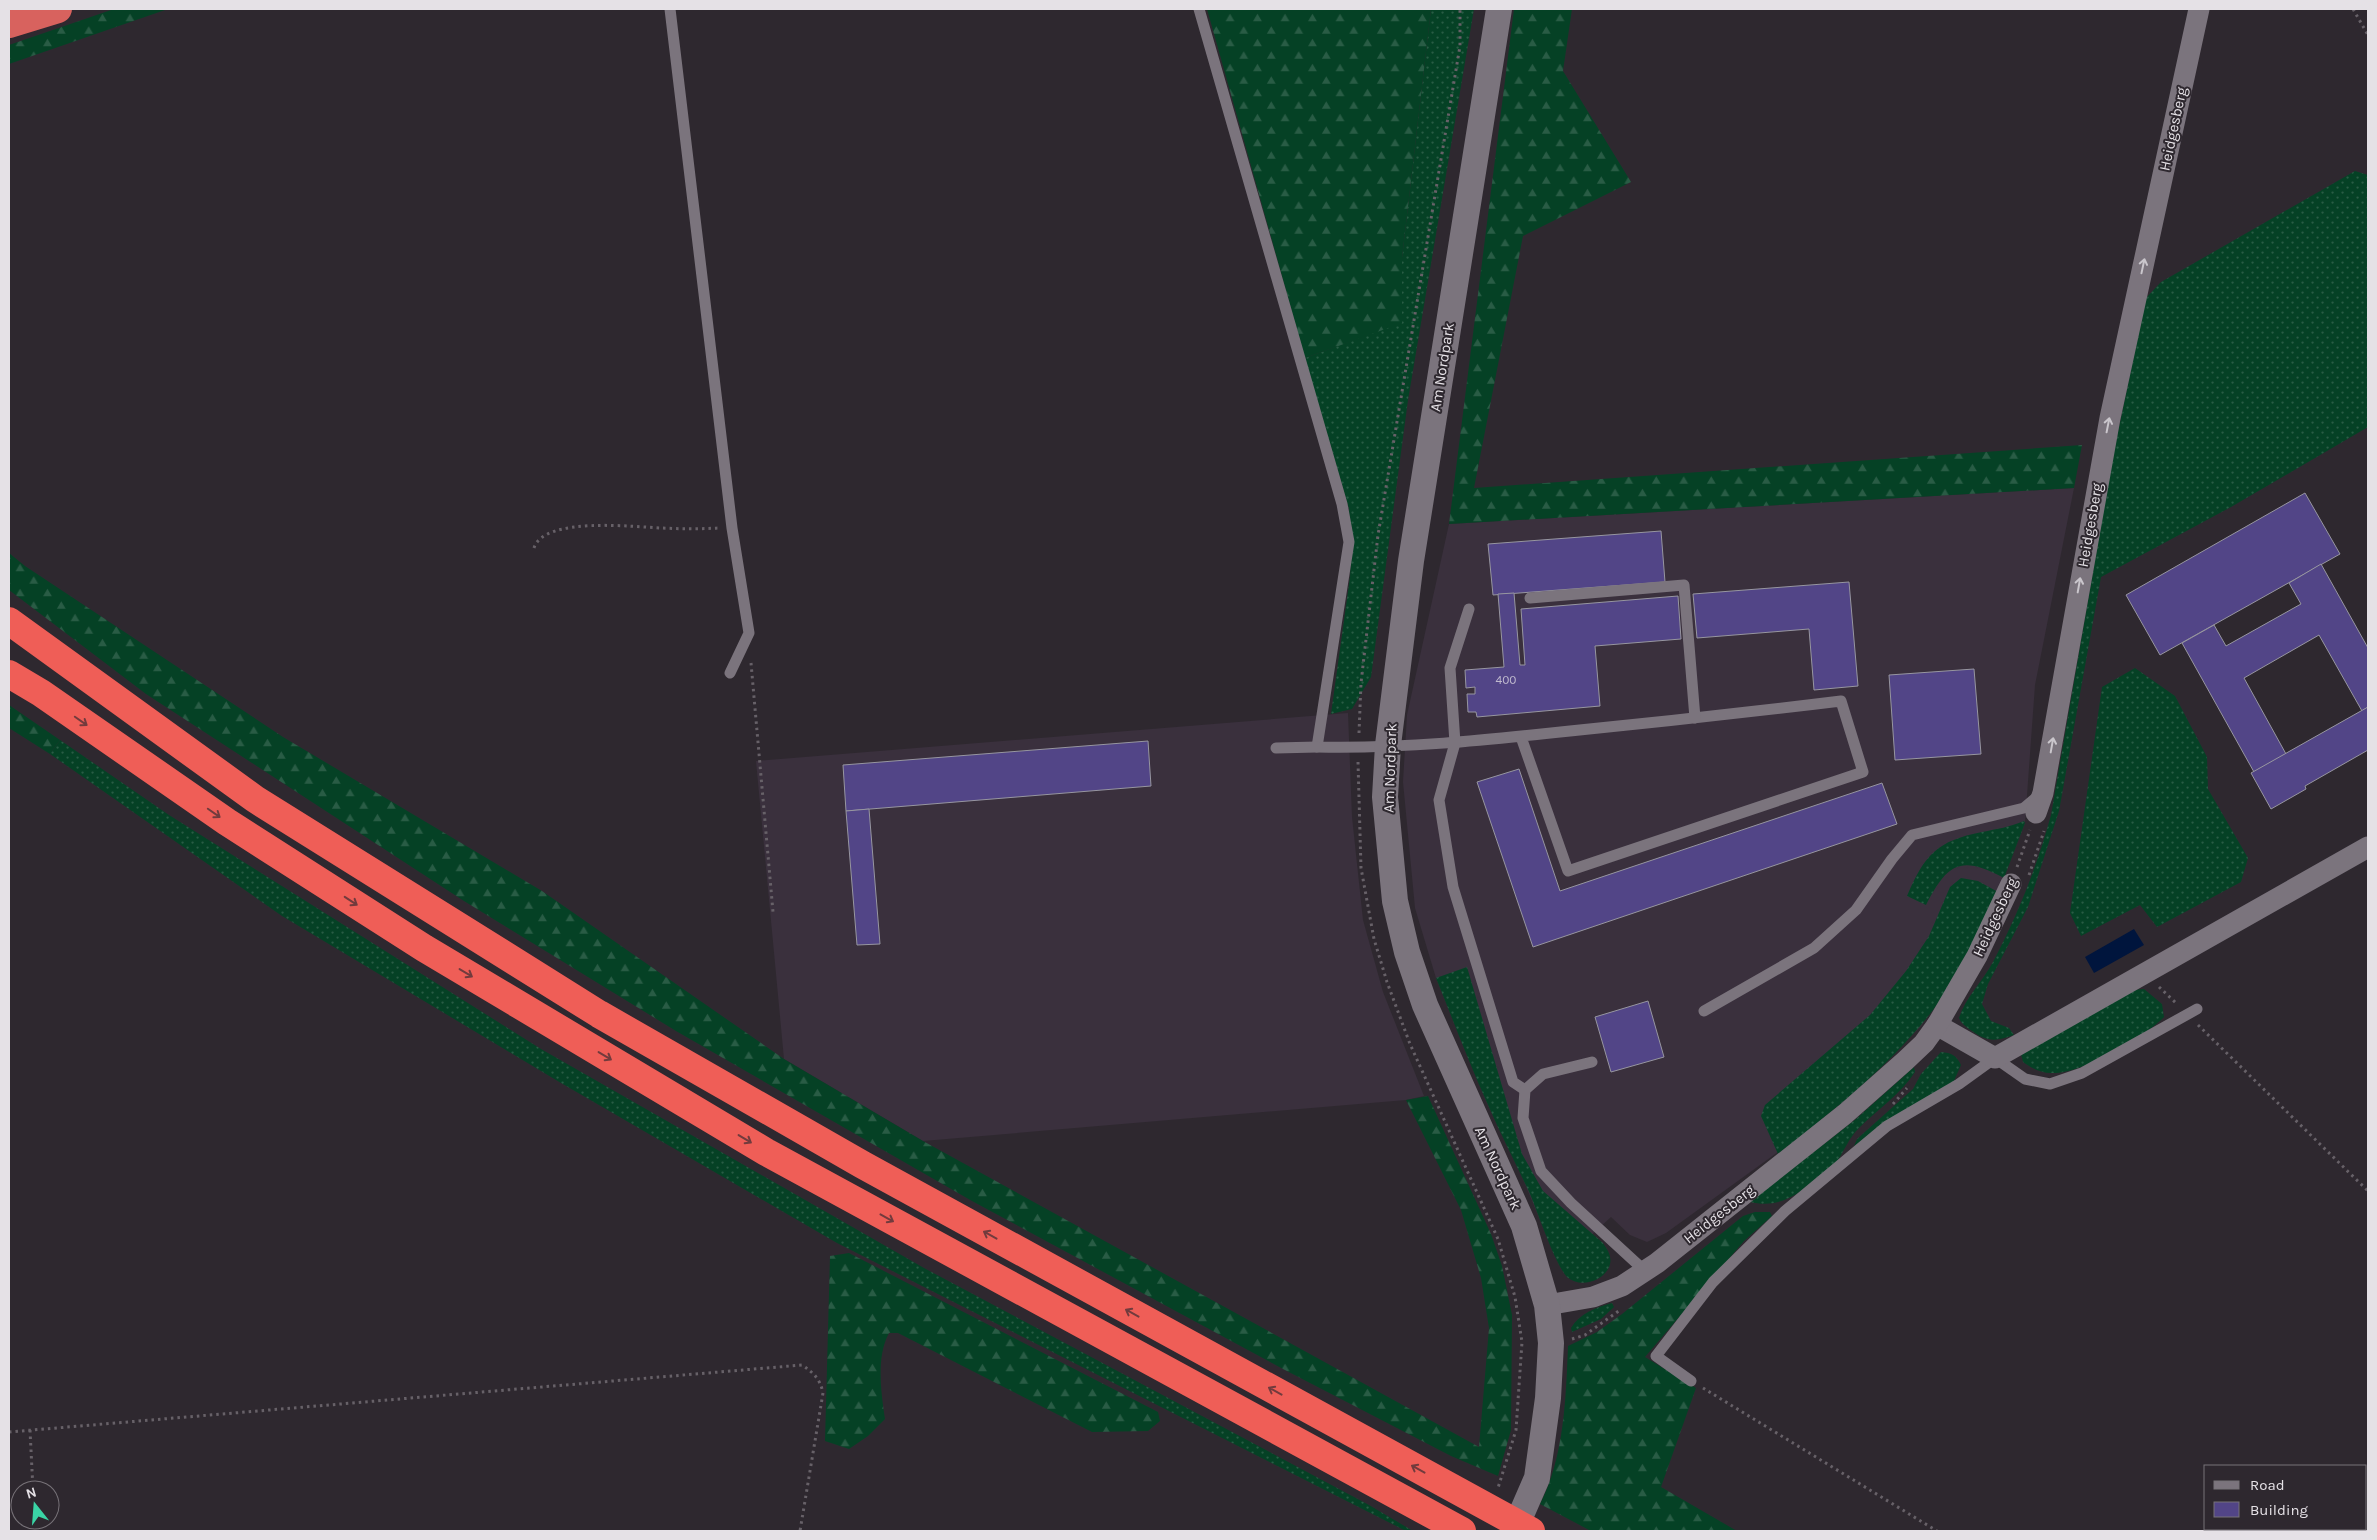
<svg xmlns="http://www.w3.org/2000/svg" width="2377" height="1540" font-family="Karla,sans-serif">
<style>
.built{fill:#3a303d}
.grass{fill:url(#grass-dots)}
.forest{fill:url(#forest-firs)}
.water{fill:#00153d}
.building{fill:#524587;stroke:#9796a0}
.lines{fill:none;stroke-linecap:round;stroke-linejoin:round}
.path{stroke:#676168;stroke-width:3;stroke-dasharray:2.5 4;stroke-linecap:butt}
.service{stroke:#7b747d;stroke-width:11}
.minor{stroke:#7b747d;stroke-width:21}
.tertiary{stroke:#7b747d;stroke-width:26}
.trunk{stroke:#d8625e;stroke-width:28}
.motorway{stroke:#ef5e57;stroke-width:28}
.oneway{stroke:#cac6cc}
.oneway2{stroke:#723b3d}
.labels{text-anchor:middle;stroke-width:4;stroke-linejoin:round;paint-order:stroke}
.number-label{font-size:12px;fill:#c0bace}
.street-label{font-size:15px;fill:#e5e1e6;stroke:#2e282f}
</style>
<defs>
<pattern id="grass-dots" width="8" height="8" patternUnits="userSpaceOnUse" patternTransform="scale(1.25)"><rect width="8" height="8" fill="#054125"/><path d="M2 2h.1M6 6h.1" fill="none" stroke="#295c45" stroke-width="1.8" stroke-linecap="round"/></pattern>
<pattern id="forest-firs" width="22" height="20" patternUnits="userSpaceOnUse" patternTransform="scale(1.25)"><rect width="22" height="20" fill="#054125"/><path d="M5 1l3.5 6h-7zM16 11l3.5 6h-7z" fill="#295c45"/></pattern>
</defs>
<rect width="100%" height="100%" fill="#2e282f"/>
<!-- built -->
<g class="built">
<polygon points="2074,488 2035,685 2025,823 1998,892 1922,1025 1840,1107 1666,1233 1647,1242 1630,1235 1611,1217 1559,1265 1520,1172 1487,1103 1436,978 1415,908 1403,782 1407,715 1449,524"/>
<polygon points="1348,713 1352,817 1363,920 1383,992 1424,1096 1406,1100 923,1141 784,1059 756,761"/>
</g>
<!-- grass -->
<g class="grass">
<polygon points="1431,9 1474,9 1408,400 1371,677 1352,709 1331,714 1350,577 1351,553 1349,509 1305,358 1402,322 1402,258"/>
<path d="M 2355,171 L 2368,175 L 2368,427 L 2231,507 L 2101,577 L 2059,811 L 2028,907 L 1988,984 L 1982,1004 L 1991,1021 L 2009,1028 L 2014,1035 C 1994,1042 1987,1042 1969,1029 C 1965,1026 1961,1023 1959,1018 C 1965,998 1983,981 1993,962 C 2018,914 2037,867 2051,815 L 2113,456 L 2146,298 L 2161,282 Z"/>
<polygon points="2135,668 2175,696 2207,757 2208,789 2248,858 2241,882 2157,927 2140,905 2081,936 2070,913 2102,687"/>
<polygon points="60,740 169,815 541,1049 924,1268 1369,1505 1413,1531 1406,1531 837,1243 561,1083 282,916 50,754"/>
<path d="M 2024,821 L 2025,823 L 2004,878 C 1960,854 1947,864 1926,905 L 1907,896 C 1925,854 1937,841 1982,832 C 1997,829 2010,827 2024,821 Z"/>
<path d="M 1961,878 L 1978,881 L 1998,892 C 1984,921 1971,954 1954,981 C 1907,1052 1844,1103 1778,1154 L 1761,1116 L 1765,1105 L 1870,1015 L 1906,971 L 1929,936 L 1950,887 Z"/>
<path d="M 1467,967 L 1522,1154 L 1543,1191 L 1603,1243 C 1607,1249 1612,1256 1610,1264 C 1606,1281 1580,1289 1567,1277 C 1555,1264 1538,1213 1530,1194 C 1516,1164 1501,1135 1488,1105 C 1469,1063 1453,1020 1436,978 Z"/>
<path d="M 2144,989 L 2162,1004 L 2164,1017 C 2144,1038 2080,1075 2051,1073 C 2041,1073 2031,1068 2023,1062 L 2021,1054 L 2122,991 Z"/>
<path d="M 1941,1052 C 1952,1053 1956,1055 1961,1065 L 1953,1083 L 1854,1146 L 1857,1139 L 1913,1089 L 1921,1074 Z"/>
<path d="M 1914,1067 L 1915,1072 C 1900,1095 1878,1109 1859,1128 C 1849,1138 1845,1149 1838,1160 C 1833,1165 1826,1170 1821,1175 C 1799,1194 1780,1209 1750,1202 L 1856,1119 Z"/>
<path d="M 1612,1303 L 1614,1307 L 1601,1319 L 1572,1332 L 1571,1328 C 1579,1314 1596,1307 1612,1303 Z"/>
</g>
<!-- forest -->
<g class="forest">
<polygon points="114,9 168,9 9,64 9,45"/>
<polygon points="1207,9 1431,9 1402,258 1402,323 1305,358"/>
<polygon points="1514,9 1572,9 1563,71 1631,182 1523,236 1474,488 2082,445 2074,488 1449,524"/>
<polygon points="9,553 25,566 283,737 542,891 784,1059 923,1141 1479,1447 1489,1328 1481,1278 1461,1210 1406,1100 1428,1096 1491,1234 1502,1266 1512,1315 1511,1430 1498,1476 1451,1456 1283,1369 972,1201 676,1031 464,901 146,694 9,590"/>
<polygon points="9,705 60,740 50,754 9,728"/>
<path d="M 1755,1212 L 1770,1212 L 1772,1216 L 1744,1241 L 1645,1357 L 1696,1388 L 1661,1487 L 1737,1531 L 1591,1531 L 1540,1504 C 1564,1458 1566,1398 1568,1346 L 1597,1332 L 1622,1314 L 1743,1216 Z"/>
<path d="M 849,1253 L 1158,1412 L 1160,1421 L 1148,1431 L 1092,1432 L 898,1333 L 889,1333 C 876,1357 881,1392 885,1419 L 868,1436 L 849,1449 L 825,1441 L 830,1256 Z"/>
</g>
<!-- water -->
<polygon class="water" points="2134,929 2144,945 2094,973 2085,957"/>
<!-- building -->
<g class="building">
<polygon points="2305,493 2340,554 2160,655 2126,595"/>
<polygon points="1661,531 1665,582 1493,595 1488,544"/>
<polygon points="2321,564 2368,648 2368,707 2362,711 2319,635 2244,678 2286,754 2254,772 2182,643 2214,625 2226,646 2301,604 2289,583"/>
<polygon points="1849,582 1858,686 1814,690 1809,629 1697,638 1693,594"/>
<polygon points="1514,593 1520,665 1525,665 1521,609 1678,596 1681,639 1595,646 1600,706 1477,717 1476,712 1468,712 1467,694 1475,694 1475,687 1466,688 1465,670 1504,667 1498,594"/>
<polygon points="1974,669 1981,754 1895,760 1889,675"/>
<polygon points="2368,707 2368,750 2305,786 2306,789 2271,809 2251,773"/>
<polygon points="1148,741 1151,786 846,811 843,765"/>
<polygon points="1519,769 1560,891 1882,783 1897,824 1533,947 1477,782"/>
<polygon points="869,809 880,944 857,945 846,811"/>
<polygon points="1648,1001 1664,1057 1611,1072 1595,1017"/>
</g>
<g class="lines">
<!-- path -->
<g class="path">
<polyline points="2353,9 2368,35"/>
<path d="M 534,548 C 544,516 635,527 661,528 C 681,529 700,529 719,528"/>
<polyline points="751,663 773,912"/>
<polyline points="1359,733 1361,683 1378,535 1460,46 1460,9"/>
<polyline points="1358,762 1361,868 1374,939 1387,982 1410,1044 1498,1239 1515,1297 1522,1342 1516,1430 1498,1488"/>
<polyline points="2017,867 2030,830"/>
<polyline points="2029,875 2044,831"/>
<polyline points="2159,987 2176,1003"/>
<polyline points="2198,1025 2368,1191"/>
<polyline points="1893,1104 1907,1088"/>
<polyline points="1572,1339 1585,1335 1620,1310"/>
<polyline points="1703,1388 1937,1531"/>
<polyline points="30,1430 33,1490"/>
<path d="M 9,1432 L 802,1365 C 814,1373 820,1379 823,1393 L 800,1531"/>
<polyline points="35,1520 35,1531"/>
</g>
<!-- service -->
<g class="service">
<polyline points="670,9 732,528 749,633 730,673"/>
<path d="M 1199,9 L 1342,504 L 1349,542 L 1317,747 C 1401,749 1486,740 1570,731 C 1661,722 1751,712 1841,701 L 1863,772 L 1568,871 L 1521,737"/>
<polyline points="1530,598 1684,585 1695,718"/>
<polyline points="1469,609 1450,668 1455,743 1439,800 1453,887 1513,1082 1525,1090"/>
<polyline points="1276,748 1317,747"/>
<polyline points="1704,1011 1814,948 1856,910 1892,859 1912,835 2024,808 2038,796"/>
<polyline points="1592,1062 1543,1074 1525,1090 1523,1118 1541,1171 1571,1203 1645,1271"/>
<polyline points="1691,1381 1656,1356 1713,1282 1785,1211 1887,1126 1959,1084 1995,1058 2025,1079 2050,1084 2082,1073 2197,1009"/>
</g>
<!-- minor -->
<g class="minor">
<polyline points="2036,813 2043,793 2110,418 2199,9"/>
<polyline points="1937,1025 1995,1058 2368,847"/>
<polyline points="1547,1305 1593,1297 1622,1286 1657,1263 1845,1114 1905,1061 1924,1043 1937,1025 1977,956 2011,884"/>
</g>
<!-- tertiary -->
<polyline class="tertiary" points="1499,9 1411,561 1388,745 1385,797 1395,901 1407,952 1425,1005 1524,1226 1547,1305 1551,1343 1548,1398 1537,1478 1514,1531"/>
<!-- trunk -->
<polyline class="trunk" points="9,24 58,9"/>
<!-- motorway -->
<g class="motorway">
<polyline points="9,621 255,799 599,1014 863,1165 1531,1531"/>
<polyline points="9,674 41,693 227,822 424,948 766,1152 1462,1531"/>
</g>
</g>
<!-- one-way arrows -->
<defs><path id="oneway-shaft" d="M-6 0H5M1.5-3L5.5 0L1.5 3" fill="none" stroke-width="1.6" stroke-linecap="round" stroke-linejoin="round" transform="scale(1.25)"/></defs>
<g class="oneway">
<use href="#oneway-shaft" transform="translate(2143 266) rotate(-78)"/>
<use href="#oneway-shaft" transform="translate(2108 425) rotate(-79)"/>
<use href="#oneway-shaft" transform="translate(2079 585) rotate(-80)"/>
<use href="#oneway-shaft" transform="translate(2052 745) rotate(-80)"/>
</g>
<g class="oneway2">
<use href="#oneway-shaft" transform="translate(81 721) rotate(35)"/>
<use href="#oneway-shaft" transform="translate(214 813) rotate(35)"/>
<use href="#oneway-shaft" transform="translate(351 901) rotate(33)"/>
<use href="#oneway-shaft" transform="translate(466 973) rotate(31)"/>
<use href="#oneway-shaft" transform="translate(605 1056) rotate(31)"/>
<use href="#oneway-shaft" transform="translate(745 1139) rotate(31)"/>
<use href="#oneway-shaft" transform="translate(887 1218) rotate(29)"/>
<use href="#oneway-shaft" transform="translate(990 1235) rotate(-151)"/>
<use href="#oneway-shaft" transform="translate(1132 1313) rotate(-151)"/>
<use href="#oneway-shaft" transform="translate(1275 1391) rotate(-151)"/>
<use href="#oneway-shaft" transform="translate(1418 1469) rotate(-151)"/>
</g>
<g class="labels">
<!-- number labels -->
<g class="number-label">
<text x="1506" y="684">400</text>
</g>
<!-- street labels -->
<g class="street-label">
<text transform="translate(2173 129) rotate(-78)" y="5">Heidgesberg</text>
<text transform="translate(1442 367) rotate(-81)" y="5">Am Nordpark</text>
<text transform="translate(2090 525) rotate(-80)" y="5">Heidgesberg</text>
<text transform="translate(1390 768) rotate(-88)" y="5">Am Nordpark</text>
<text transform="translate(1995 917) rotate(-65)" y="5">Heidgesberg</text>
<text transform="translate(1498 1168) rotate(65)" y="5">Am Nordpark</text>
<text transform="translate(1719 1214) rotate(-38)" y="5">Heidgesberg</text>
</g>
</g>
<!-- border -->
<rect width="2377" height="1540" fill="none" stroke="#e5e1e6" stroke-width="20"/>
<!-- legend -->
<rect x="2204" y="1465" width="162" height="65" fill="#2e282f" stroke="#777278"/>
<rect x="2214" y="1481" width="25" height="8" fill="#7b747d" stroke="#777278"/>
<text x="2250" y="1490" font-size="15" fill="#e5e1e6">Road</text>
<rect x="2214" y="1502" width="25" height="15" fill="#524587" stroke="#777278"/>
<text x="2250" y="1515" font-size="15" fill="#e5e1e6">Building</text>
<!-- north arrow -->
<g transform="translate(35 1505) rotate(343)"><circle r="24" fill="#2e282f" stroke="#777278"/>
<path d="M0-4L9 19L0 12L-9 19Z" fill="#3ad4a5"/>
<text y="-8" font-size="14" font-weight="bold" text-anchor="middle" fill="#e5e1e6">N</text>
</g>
</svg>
